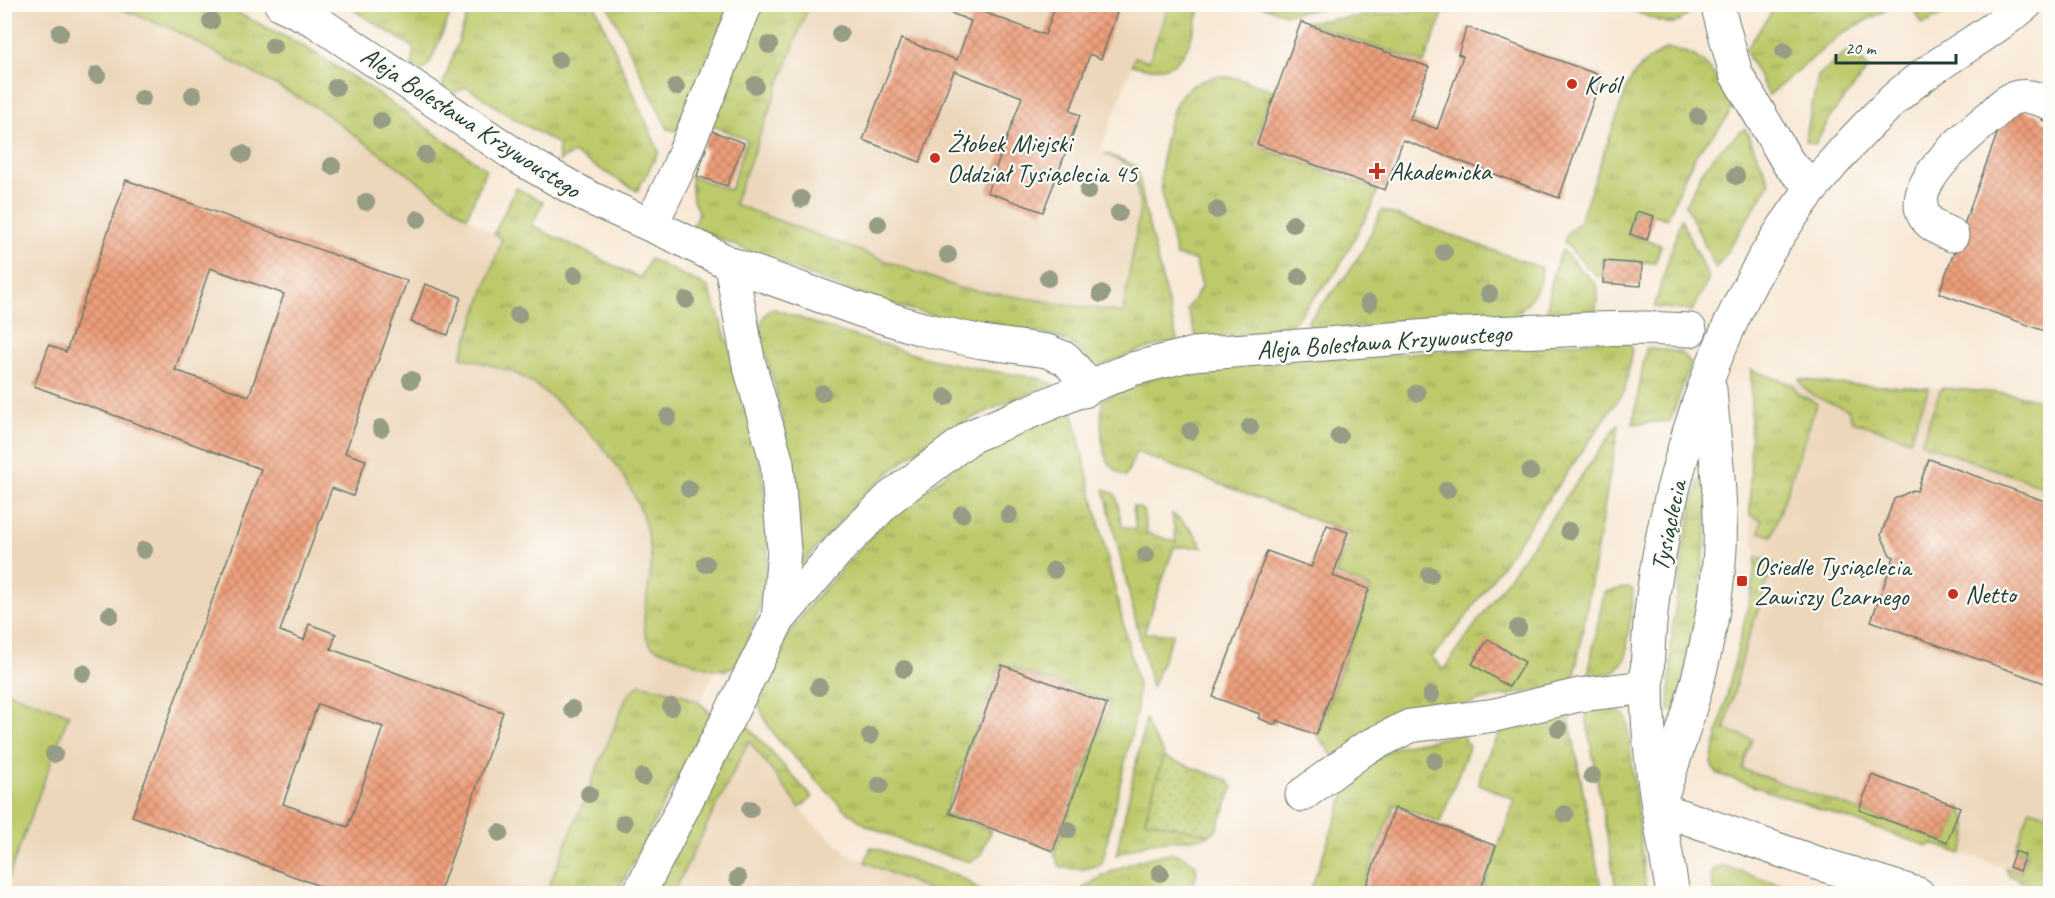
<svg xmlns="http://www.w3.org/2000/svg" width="2055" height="898" font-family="Caveat,sans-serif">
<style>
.built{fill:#edd7bb}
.grass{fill:url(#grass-tufts);stroke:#6e8350;stroke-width:1.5}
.park{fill:url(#park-dots);stroke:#6e8350;stroke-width:1.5}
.pitch{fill:#bdc96b;stroke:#6e8350;stroke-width:1.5}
.building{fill:url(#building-cross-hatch);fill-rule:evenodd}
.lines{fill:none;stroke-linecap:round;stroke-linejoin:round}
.minor-casing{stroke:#6b796c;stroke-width:35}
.minor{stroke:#fff;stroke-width:33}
.tree{fill:#969d84}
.poi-dot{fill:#c8321e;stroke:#fdfcf7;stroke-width:2}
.labels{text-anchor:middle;stroke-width:4.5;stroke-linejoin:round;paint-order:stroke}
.poi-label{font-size:26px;fill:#1f3d34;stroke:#fdfcf7;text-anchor:start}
.street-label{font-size:26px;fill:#1f3d34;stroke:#fdfcf7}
</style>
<defs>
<pattern id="grass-tufts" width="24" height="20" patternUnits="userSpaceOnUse" patternTransform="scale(1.5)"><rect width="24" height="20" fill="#bdc96b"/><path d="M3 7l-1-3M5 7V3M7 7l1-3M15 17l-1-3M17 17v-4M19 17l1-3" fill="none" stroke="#99a459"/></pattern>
<pattern id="park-dots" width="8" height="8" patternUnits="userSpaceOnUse" patternTransform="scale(1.5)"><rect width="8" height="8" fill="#bdc96b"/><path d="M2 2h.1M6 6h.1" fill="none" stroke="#99a459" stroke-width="1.8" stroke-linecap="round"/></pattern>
<pattern id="building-cross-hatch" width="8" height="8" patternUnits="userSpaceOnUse" patternTransform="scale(1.5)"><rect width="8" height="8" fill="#ee9e7a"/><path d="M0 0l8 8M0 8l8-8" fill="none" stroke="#c08265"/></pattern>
</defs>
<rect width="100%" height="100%" fill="#fdfcf7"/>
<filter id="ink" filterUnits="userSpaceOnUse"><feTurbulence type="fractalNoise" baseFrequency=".0167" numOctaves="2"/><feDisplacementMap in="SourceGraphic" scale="12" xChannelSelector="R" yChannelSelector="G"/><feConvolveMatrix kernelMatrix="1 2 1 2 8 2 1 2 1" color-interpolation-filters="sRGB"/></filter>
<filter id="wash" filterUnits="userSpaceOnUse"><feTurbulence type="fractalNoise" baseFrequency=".008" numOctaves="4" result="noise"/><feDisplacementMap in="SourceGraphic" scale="24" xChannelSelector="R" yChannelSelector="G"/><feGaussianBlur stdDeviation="1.35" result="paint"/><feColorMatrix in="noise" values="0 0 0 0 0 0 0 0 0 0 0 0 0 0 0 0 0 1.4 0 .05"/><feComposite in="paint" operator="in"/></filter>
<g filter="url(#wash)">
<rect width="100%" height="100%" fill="#f8e8d5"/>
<!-- built -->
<g class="built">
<polygon points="5,5 111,5 174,30 316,107 484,229 502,238 461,357 514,374 545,391 593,434 615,460 628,481 638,503 648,534 651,560 646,642 653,647 715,670 609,893 5,894"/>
<polygon points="810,5 1169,5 1149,62 1135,57 1100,151 1133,163 1140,208 1124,313 959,288 733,204"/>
<polygon points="1751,370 1792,384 1799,379 1836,384 1941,388 2014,394 2050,402 2050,892 2016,880 2009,875 2006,868 1933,844 1927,846 1718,774 1713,769 1711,763 1752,588 1756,557 1750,515"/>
<polygon points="749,741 811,822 847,853 936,893 673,894"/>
</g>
<!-- grass -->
<g class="grass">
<polygon points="1919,4 1965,4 1965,5 1923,24 1912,8"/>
<polygon points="111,5 222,5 303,46 364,84 486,169 467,217 316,107 174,30"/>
<polygon points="346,5 454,5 430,63 421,72 412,66 414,48"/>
<polygon points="471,5 595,5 659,152 637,191 573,153 559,161 558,144 508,115 467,87 452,94 442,87"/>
<polygon points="608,5 736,5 678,131 668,129 665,124"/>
<path d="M 755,5 L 809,5 L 734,204 L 959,288 L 1123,313 L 1140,208 L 1134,168 L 1104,153 L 1137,166 L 1146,214 L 1177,340 L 1138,351 L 1094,369 C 1088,359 1083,352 1073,345 C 1049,328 977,325 945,318 C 857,299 774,261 692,227 L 699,213 L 693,201 L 691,176 L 730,190 L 747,140 L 708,124 Z"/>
<path d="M 1169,5 L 1201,5 C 1189,46 1185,80 1132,65 L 1135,57 L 1149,61 Z"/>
<polygon points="1258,5 1355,5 1285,14"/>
<path d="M 1619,5 L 1695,4 L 1695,5 C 1690,12 1683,21 1674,23 C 1661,25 1632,9 1619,5 Z"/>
<polygon points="1777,5 1895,5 1841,34 1769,95 1745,50"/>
<polygon points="1445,8 1424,63 1304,22"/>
<polygon points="1852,47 1868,69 1833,113 1815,144 1805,141 1818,76"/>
<path d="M 1667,49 C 1706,51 1715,76 1732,106 C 1726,126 1707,138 1696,155 C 1684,175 1676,198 1667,219 L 1636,209 L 1628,235 L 1661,245 L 1655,263 L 1603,259 L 1602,276 L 1596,276 L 1564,242 L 1568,232 L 1579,223 L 1628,85 C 1637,67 1649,58 1667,49 Z"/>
<path d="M 1217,76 L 1236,78 L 1273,90 L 1254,145 L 1378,190 L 1372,206 L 1336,272 L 1286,331 L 1197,339 L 1187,309 L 1202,286 L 1195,260 L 1176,256 C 1172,235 1162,203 1161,183 C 1161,159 1167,111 1183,93 C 1192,83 1205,80 1217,76 Z"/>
<polygon points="1745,128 1770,183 1716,269 1686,205 1703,170 1716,153"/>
<path d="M 516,188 L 543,202 L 532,226 L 640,278 L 650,259 L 708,287 C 723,324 734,362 745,400 C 766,478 782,560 749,637 C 744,649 740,666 727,670 C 713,673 667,652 653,647 C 633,630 653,584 651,560 C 648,497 608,446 562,406 C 548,394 532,381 514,373 C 497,366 478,362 461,357 L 502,239 L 494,234 Z"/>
<path d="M 1382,210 L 1542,268 C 1542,288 1525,309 1509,319 L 1312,330 L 1308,321 L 1344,279 L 1362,251 Z"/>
<polygon points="1681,219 1709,279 1692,311 1654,307"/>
<polygon points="1562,250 1598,287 1596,312 1546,316 1553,274"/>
<path d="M 772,308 L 822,326 L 926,358 L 985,370 L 1038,378 L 1053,384 C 1020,397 987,410 956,426 C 892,460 844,516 798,569 L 800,531 L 797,488 L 775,386 L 761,339 L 761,326 L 764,316 Z"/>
<path d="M 1628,339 L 1632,350 L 1625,390 L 1463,621 L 1432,657 L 1443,670 L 1619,423 L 1575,674 L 1561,686 L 1497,697 L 1412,716 L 1337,761 L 1317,735 L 1371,588 L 1335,574 L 1351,532 L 1327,523 L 1325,524 L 1136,452 L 1126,476 C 1097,467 1101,425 1102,400 L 1159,375 L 1208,366 Z"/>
<polygon points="1646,348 1680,352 1691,363 1670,421 1633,424"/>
<polygon points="1751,370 1792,384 1798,394 1817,403 1772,536 1759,532 1762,520 1750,515"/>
<path d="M 1799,379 L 1836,384 L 1929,388 L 1910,440 L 1852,421 L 1848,409 C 1829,402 1807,398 1799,379 Z"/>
<polygon points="1941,388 2014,394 2050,402 2050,489 1921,443"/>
<path d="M 1072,410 L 1138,685 L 1137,709 L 1103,859 L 1101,864 C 1086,870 1076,870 1060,867 L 1054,853 L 1110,702 L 1001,664 L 945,814 L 991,830 L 981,854 L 971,862 L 914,846 L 866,825 L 844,809 L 778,740 L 766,722 L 758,703 L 760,687 L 783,642 L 812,602 L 879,528 L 976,450 Z"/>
<polygon points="1699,479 1707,480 1707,522 1696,628 1676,711 1669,710 1672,630 1685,539"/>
<path d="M 1104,489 L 1116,495 L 1122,526 L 1136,530 L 1133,506 L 1143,510 L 1147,533 L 1176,542 L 1172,514 C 1186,522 1195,533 1203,547 L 1174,547 L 1144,633 L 1173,634 L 1152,688 Z"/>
<path d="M 1756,557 L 1774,563 L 1746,644 L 1725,729 L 1752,739 L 1742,769 L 1947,842 L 1960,807 C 1970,823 1969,837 1961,854 L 1933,844 L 1927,846 L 1718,774 L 1713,769 L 1711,763 L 1752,588 Z"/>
<polygon points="1628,587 1633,590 1626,659 1612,673 1588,675 1604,592"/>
<path d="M 640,684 C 663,690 697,694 711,714 L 617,893 L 546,893 L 627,696 Z"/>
<polygon points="1612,706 1627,718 1646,893 1617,893 1585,711"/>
<path d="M 1569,716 L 1602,893 L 1481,893 L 1515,800 L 1479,784 C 1481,767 1496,730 1513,724 C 1529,719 1552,718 1569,716 Z"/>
<polygon points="1146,718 1149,730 1164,754 1145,820 1210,835 1199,838 1147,843 1116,855"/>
<polygon points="740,723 748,727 812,797 800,808 749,741 673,893 655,894"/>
<polygon points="1462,734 1469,747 1440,822 1394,805 1361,893 1309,894 1345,794 1340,791 1350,773 1396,747"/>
<polygon points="2050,801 2050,858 2039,889 2027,885 2009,875 2006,868 2020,873 2027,854 2015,849 2030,809 2046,814"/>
<polygon points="871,847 956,875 968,881 982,893 936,893 865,862"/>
<path d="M 1172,853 C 1201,862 1200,866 1191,893 L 1077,893 C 1103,873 1139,857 1172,853 Z"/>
<polygon points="1724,866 1807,893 1714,893 1711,876 1714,869"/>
</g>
<!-- park -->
<polygon class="park" points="1163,757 1227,780 1233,787 1217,829 1210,835 1145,820"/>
<!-- pitch -->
<polygon class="pitch" points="5,691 69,714 5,886 4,691"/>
<g id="blocks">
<!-- building -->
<g class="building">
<polygon points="929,4 980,4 978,10 1045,35 1056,4 1120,4 1101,59 1090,54 1070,111 1080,115 1043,212 987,192 1022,97 954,71 920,162 863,140 901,39 957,60 971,21"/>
<polygon points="1301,22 1429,67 1410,119 1437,129 1463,56 1458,54 1467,27 1602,76 1559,198 1403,140 1385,190 1257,144"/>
<polygon points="2008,104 2042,117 2042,120 2050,123 2050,333 1939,293"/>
<polygon points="709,130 744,143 727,186 697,176 706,149 702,148"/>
<path d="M 126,180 L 407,281 L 345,453 L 366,460 L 353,496 L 332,488 L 280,631 L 304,640 L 309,624 L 336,634 L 331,649 L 503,712 L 439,894 L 341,894 L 132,816 L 261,469 L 34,386 L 49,345 L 66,352 ZM 210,268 L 284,294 L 249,396 L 175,370 ZM 318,704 L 383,727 L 348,827 L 283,804 Z"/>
<polygon points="1637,211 1654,216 1647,240 1630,234"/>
<polygon points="1604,261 1642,264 1641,286 1603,283"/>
<polygon points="425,284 461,297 448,335 411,322"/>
<polygon points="1929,459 2050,503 2050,685 1871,621 1894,557 1890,555 1881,535 1894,499 1913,490 1917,491"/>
<polygon points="1327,525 1348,532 1333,576 1369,589 1316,735 1277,720 1275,725 1258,718 1260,714 1213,697 1267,551 1311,567"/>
<polygon points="1488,639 1525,662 1509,687 1472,664"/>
<polygon points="1002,665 1107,704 1053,851 949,813"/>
<polygon points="1872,775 1960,807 1947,842 1859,810"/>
<polygon points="1395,808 1496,846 1479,894 1363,894"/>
<polygon points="2015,851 2025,855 2019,871 2009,867"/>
</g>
</g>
</g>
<g filter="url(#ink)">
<use href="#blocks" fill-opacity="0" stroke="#6b796c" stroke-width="1.5"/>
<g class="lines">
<!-- minor casing -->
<g class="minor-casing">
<g id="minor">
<polyline points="281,4 316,21 521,159 590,198 675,236 731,264 860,310 922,329 982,342 1047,351 1066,359 1079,374 1084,391"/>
<polyline points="1717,4 1736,74 1789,164 1813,187"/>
<polyline points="651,225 677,171 746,4"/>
<path d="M 1952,235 C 1938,229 1921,221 1921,204 C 1920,173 1970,133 1992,115 C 1998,109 2007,100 2014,98 C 2027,94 2038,99 2050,103"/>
<polyline points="731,264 748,360 777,463 784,550 778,620"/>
<polyline points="1302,795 1364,749 1410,726 1495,715 1579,695 1647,687"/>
<path d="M 1660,801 C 1688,719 1715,636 1720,549 C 1722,496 1714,442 1710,389"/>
<polyline points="1658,808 1814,862 1918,894"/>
<polyline points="639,894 778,620 838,550 890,498 972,436 1132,369 1193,354 1443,335 1588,329 1644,328 1690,330"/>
<path d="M 1673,894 C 1661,824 1647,755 1647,684 C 1648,543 1696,372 1768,252 C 1800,199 1841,151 1885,108 C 1926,66 1981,42 2026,4"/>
</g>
</g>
<!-- minor -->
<use href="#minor" class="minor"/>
</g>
<!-- trees -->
<g class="tree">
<circle cx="211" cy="21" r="9"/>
<circle cx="60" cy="33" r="9"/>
<circle cx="840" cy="34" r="9"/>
<circle cx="769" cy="45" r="9"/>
<circle cx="273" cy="46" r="9"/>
<circle cx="1784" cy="51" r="9"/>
<circle cx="559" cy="60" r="9"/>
<circle cx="97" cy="75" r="9"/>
<circle cx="755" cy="85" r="9"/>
<circle cx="336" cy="87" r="9"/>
<circle cx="676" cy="87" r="9"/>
<circle cx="193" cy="95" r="9"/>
<circle cx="142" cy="98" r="9"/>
<circle cx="1698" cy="116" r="9"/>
<circle cx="381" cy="121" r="9"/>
<circle cx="243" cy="154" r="9"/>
<circle cx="425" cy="155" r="9"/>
<circle cx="332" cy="166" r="9"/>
<circle cx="1736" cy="176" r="9"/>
<circle cx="1088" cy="191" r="9"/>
<circle cx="801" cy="199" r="9"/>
<circle cx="366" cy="202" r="9"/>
<circle cx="1217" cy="210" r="9"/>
<circle cx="1119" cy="213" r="9"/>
<circle cx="418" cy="219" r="9"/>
<circle cx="878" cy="224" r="9"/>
<circle cx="1293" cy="224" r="9"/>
<circle cx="1444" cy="252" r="9"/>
<circle cx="948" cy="255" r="9"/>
<circle cx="575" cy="275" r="9"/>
<circle cx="1299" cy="277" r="9"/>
<circle cx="1048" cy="278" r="9"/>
<circle cx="1101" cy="294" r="9"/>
<circle cx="1489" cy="294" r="9"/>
<circle cx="686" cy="300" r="9"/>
<circle cx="1369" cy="303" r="9"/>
<circle cx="518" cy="315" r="9"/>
<circle cx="411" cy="380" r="9"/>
<circle cx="822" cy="393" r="9"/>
<circle cx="1417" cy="393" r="9"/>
<circle cx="946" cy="397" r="9"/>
<circle cx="668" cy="417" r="9"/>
<circle cx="1250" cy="427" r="9"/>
<circle cx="381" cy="428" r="9"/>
<circle cx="1190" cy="431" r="9"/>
<circle cx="1339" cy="436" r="9"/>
<circle cx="1530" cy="472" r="9"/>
<circle cx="689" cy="489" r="9"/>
<circle cx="1447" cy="490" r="9"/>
<circle cx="962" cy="514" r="9"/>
<circle cx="1009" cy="515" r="9"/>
<circle cx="1569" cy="531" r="9"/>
<circle cx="144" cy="550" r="9"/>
<circle cx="1146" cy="555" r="9"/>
<circle cx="706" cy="564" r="9"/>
<circle cx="1054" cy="570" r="9"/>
<circle cx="1430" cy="575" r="9"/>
<circle cx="110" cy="615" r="9"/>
<circle cx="1518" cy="628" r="9"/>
<circle cx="904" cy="669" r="9"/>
<circle cx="83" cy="673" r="9"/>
<circle cx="819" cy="687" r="9"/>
<circle cx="1431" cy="695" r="9"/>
<circle cx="671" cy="707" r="9"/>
<circle cx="572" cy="709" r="9"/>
<circle cx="1559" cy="729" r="9"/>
<circle cx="870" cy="736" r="9"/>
<circle cx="54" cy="754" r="9"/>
<circle cx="1435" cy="761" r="9"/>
<circle cx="1592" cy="776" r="9"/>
<circle cx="643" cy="777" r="9"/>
<circle cx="880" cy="785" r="9"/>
<circle cx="589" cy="794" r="9"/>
<circle cx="750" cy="809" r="9"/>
<circle cx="1565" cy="814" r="9"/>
<circle cx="624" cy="823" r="9"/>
<circle cx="1068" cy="830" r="9"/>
<circle cx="500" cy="833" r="9"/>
<circle cx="1160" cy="873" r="9"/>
<circle cx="738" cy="878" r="9"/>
</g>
</g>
<!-- markers -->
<g class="poi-dot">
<circle cx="1572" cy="84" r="6"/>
<circle cx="935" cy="158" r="6"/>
<path d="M1374 162h6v6h6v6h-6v6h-6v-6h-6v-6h6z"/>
<rect x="1736" y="575" width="12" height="12" rx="3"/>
<circle cx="1953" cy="594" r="6"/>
</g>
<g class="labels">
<!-- poi labels -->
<g class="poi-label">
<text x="1584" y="93">Król</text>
<text x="947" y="152">Żłobek Miejski<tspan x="947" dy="30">Oddział Tysiąclecia 45</tspan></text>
<text x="1389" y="180">Akademicka</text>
<text x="1754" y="575">Osiedle Tysiąclecia<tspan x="1754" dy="30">Zawiszy Czarnego</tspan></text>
<text x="1965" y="603">Netto</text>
</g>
<!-- street labels -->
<g class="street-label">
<text transform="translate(471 122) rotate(33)" y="9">Aleja Bolesława Krzywoustego</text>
<text transform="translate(1384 341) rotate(-4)" y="9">Aleja Bolesława Krzywoustego</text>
<text transform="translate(1668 526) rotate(-78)" y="9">Tysiąclecia</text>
</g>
</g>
<!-- margin -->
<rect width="2055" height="898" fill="none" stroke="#fdfcf7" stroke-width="24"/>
<!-- scale -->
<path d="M1836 54v9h120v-9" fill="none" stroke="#1f3d34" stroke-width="3"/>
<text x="1845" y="54" font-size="18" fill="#1f3d34" stroke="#fdfcf7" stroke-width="4.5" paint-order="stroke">20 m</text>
</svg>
